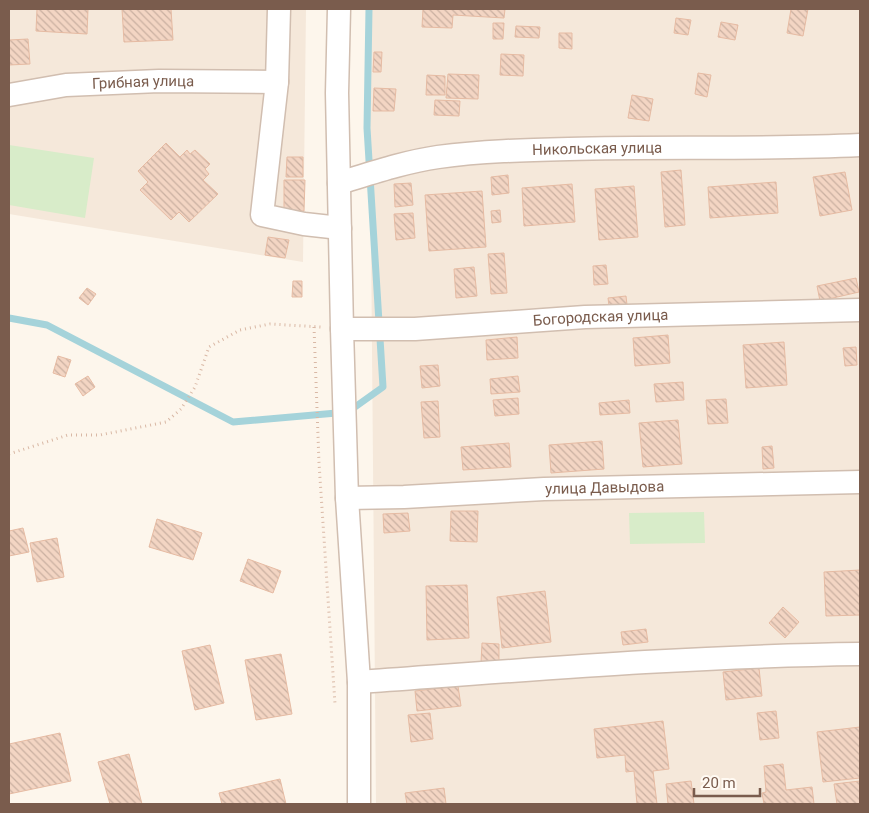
<svg xmlns="http://www.w3.org/2000/svg" width="869" height="813" font-family="Roboto,sans-serif">
<style>
.residential{fill:#f5e8da}
.green{fill:#d8ecc9}
.lines{fill:none;stroke-linecap:round;stroke-linejoin:round}
.stream{stroke:#a5d3da;stroke-width:7}
.building{fill:url(#building-back-hatch);stroke:#e6bba3}
.street-casing{stroke:#d1beb0;stroke-width:25}
.path{stroke:#d9b8a5;stroke-width:3;stroke-dasharray:1 4;stroke-linecap:butt}
.street{stroke:#fff;stroke-width:22}
.labels{text-anchor:middle;stroke-width:4;stroke-linejoin:round;paint-order:stroke}
.street-label{font-size:15px;fill:#7a5c4d;stroke:#fffaf3}
</style>
<defs>
<pattern id="building-back-hatch" width="6" height="6" patternUnits="userSpaceOnUse" patternTransform="scale(1.25)"><rect width="6" height="6" fill="#f3d5c3"/><path d="M-1 5l2 2M0 0l6 6M5-1l2 2" fill="none" stroke="#cab0a1"/></pattern>
</defs>
<rect width="100%" height="100%" fill="#fdf6ec"/>
<!-- residential -->
<g class="residential">
<polygon points="9,9 306,9 303,262 9,214"/>
<polygon points="369,9 860,9 860,804 376,804"/>
</g>
<!-- green -->
<g class="green">
<polygon points="9,145 94,158 85,218 9,205"/>
<polygon points="704,512 705,543 630,544 629,513"/>
</g>
<g class="lines">
<!-- stream -->
<polyline class="stream" points="9,318 47,325 233,422 348,412 383,387 367,128 369,9"/>
</g>
<!-- building -->
<g class="building">
<polygon points="37,9 88,9 87,34 36,31"/>
<polygon points="122,9 171,9 173,40 124,42"/>
<polygon points="423,9 505,9 504,18 453,15 452,28 422,27"/>
<polygon points="791,9 808,9 803,36 787,33"/>
<polygon points="676,18 691,20 688,35 674,33"/>
<polygon points="721,22 738,25 735,40 718,37"/>
<polygon points="493,23 504,23 503,39 493,39"/>
<polygon points="516,26 540,27 539,38 515,37"/>
<polygon points="559,33 572,33 572,49 559,48"/>
<polygon points="28,39 30,64 9,65 9,40"/>
<polygon points="374,52 382,52 381,72 373,72"/>
<polygon points="501,54 524,55 523,76 500,75"/>
<polygon points="698,73 711,75 707,97 695,94"/>
<polygon points="448,74 479,75 478,99 446,98"/>
<polygon points="427,75 445,76 445,95 426,95"/>
<polygon points="374,88 396,89 394,111 373,111"/>
<polygon points="632,95 653,99 649,121 628,118"/>
<polygon points="435,100 460,101 459,116 434,115"/>
<polygon points="166,143 180,157 187,150 190,154 195,150 210,164 205,169 209,174 203,180 218,194 189,222 179,212 171,220 140,190 148,182 138,171"/>
<polygon points="287,157 303,157 303,177 286,177"/>
<polygon points="681,170 685,225 665,227 661,172"/>
<polygon points="845,172 852,210 820,216 813,177"/>
<polygon points="508,175 509,193 492,195 491,177"/>
<polygon points="284,180 305,180 304,211 284,211"/>
<polygon points="776,182 778,213 710,218 708,187"/>
<polygon points="411,183 413,205 395,207 394,184"/>
<polygon points="572,184 575,222 524,226 522,188"/>
<polygon points="634,186 638,237 599,240 595,189"/>
<polygon points="482,191 486,247 429,251 425,195"/>
<polygon points="500,210 501,222 492,223 491,211"/>
<polygon points="413,213 415,238 396,240 394,214"/>
<polygon points="268,237 289,240 285,258 265,255"/>
<polygon points="504,253 507,293 491,294 488,254"/>
<polygon points="606,265 608,284 594,285 593,266"/>
<polygon points="474,267 477,296 456,298 454,269"/>
<polygon points="856,278 859,292 820,301 817,286"/>
<polygon points="293,281 302,281 302,297 292,297"/>
<polygon points="87,288 96,294 88,305 79,298"/>
<polygon points="626,296 627,305 609,306 608,298"/>
<polygon points="668,335 670,363 635,366 633,338"/>
<polygon points="517,337 518,358 487,360 486,340"/>
<polygon points="784,342 787,385 746,388 743,345"/>
<polygon points="856,347 857,365 845,366 843,348"/>
<polygon points="58,356 71,360 65,377 53,373"/>
<polygon points="438,365 440,386 422,388 420,366"/>
<polygon points="88,376 95,387 83,396 75,384"/>
<polygon points="518,376 520,392 491,394 490,379"/>
<polygon points="683,382 684,400 656,402 654,384"/>
<polygon points="518,398 519,414 495,416 493,400"/>
<polygon points="726,399 728,423 708,424 706,400"/>
<polygon points="629,400 630,413 600,415 599,403"/>
<polygon points="438,401 440,437 424,438 421,402"/>
<polygon points="678,420 682,464 643,467 639,423"/>
<polygon points="602,441 604,469 551,473 549,445"/>
<polygon points="509,443 511,467 463,470 461,447"/>
<polygon points="772,446 774,468 763,469 762,447"/>
<polygon points="451,511 478,511 477,542 450,541"/>
<polygon points="408,513 410,531 384,533 383,514"/>
<polygon points="157,519 202,533 193,560 149,547"/>
<polygon points="23,528 29,552 9,556 9,531"/>
<polygon points="57,538 64,577 37,582 30,543"/>
<polygon points="248,559 281,571 273,593 240,581"/>
<polygon points="860,570 860,615 826,616 824,572"/>
<polygon points="467,585 469,638 427,640 426,586"/>
<polygon points="545,591 551,642 502,648 497,597"/>
<polygon points="783,607 799,622 785,638 769,623"/>
<polygon points="646,629 648,642 623,645 621,632"/>
<polygon points="482,643 499,644 499,663 481,663"/>
<polygon points="210,645 224,703 195,710 182,651"/>
<polygon points="281,654 292,714 256,720 245,660"/>
<polygon points="759,668 762,696 726,700 723,672"/>
<polygon points="458,686 461,706 417,711 415,691"/>
<polygon points="776,711 779,738 760,740 757,713"/>
<polygon points="430,713 433,739 411,742 408,715"/>
<polygon points="663,721 669,769 653,771 657,804 637,804 634,771 626,772 625,755 597,758 594,729"/>
<polygon points="860,727 860,778 823,782 817,732"/>
<polygon points="60,733 71,781 9,794 9,744"/>
<polygon points="129,754 142,804 110,804 98,762"/>
<polygon points="783,764 786,790 812,787 814,804 764,804 762,793 766,792 764,766"/>
<polygon points="280,779 286,804 222,804 219,793"/>
<polygon points="691,781 694,804 668,804 666,784"/>
<polygon points="860,781 860,804 837,804 834,784"/>
<polygon points="444,788 446,804 407,804 405,793"/>
</g>
<g class="lines">
<!-- street casing -->
<g class="street-casing">
<g id="street">
<polyline points="279,9 277,82 262,215 304,224 340,228"/>
<polyline points="339,9 337,93 342,329 347,498 359,682 359,804"/>
<path id="s1" d="M 9,95 L 66,85 L 159,81 L 277,82"/>
<path id="s2" d="M 339,183 C 372,173 404,162 438,157 C 482,151 525,150 569,149 C 666,146 763,150 860,145"/>
<path id="s3" d="M 342,329 L 415,329 L 585,317 L 860,310"/>
<path id="s4" d="M 347,498 L 404,497 L 544,489 L 860,482"/>
<path d="M 359,682 C 526,670 693,656 860,654"/>
</g>
</g>
<!-- path -->
<g class="path">
<polyline points="314,327 319,463 335,704"/>
<polyline points="9,454 68,435 100,435 166,422 181,409 195,387 209,347 240,330 270,324 321,327"/>
</g>
<!-- street -->
<use href="#street" class="street"/>
</g>
<g class="labels">
<!-- street labels -->
<g class="street-label">
<text dy="5" stroke="none"><textPath href="#s1" startOffset="135">Грибная улица</textPath></text>
<text dy="5" stroke="none"><textPath href="#s2" startOffset="262">Никольская улица</textPath></text>
<text dy="5" stroke="none"><textPath href="#s3" startOffset="259">Богородская улица</textPath></text>
<text dy="5" stroke="none"><textPath href="#s4" startOffset="258">улица Давыдова</textPath></text>
</g>
</g>
<!-- border -->
<rect width="869" height="813" fill="none" stroke="#7a5c4d" stroke-width="20"/>
<!-- scale -->
<path d="M694 788v8h66v-8" fill="none" stroke="#7a5c4d" stroke-width="2.5"/>
<text x="702" y="788" font-size="15" fill="#7a5c4d" stroke="#fffaf3" stroke-width="4" paint-order="stroke">20 m</text>
</svg>
